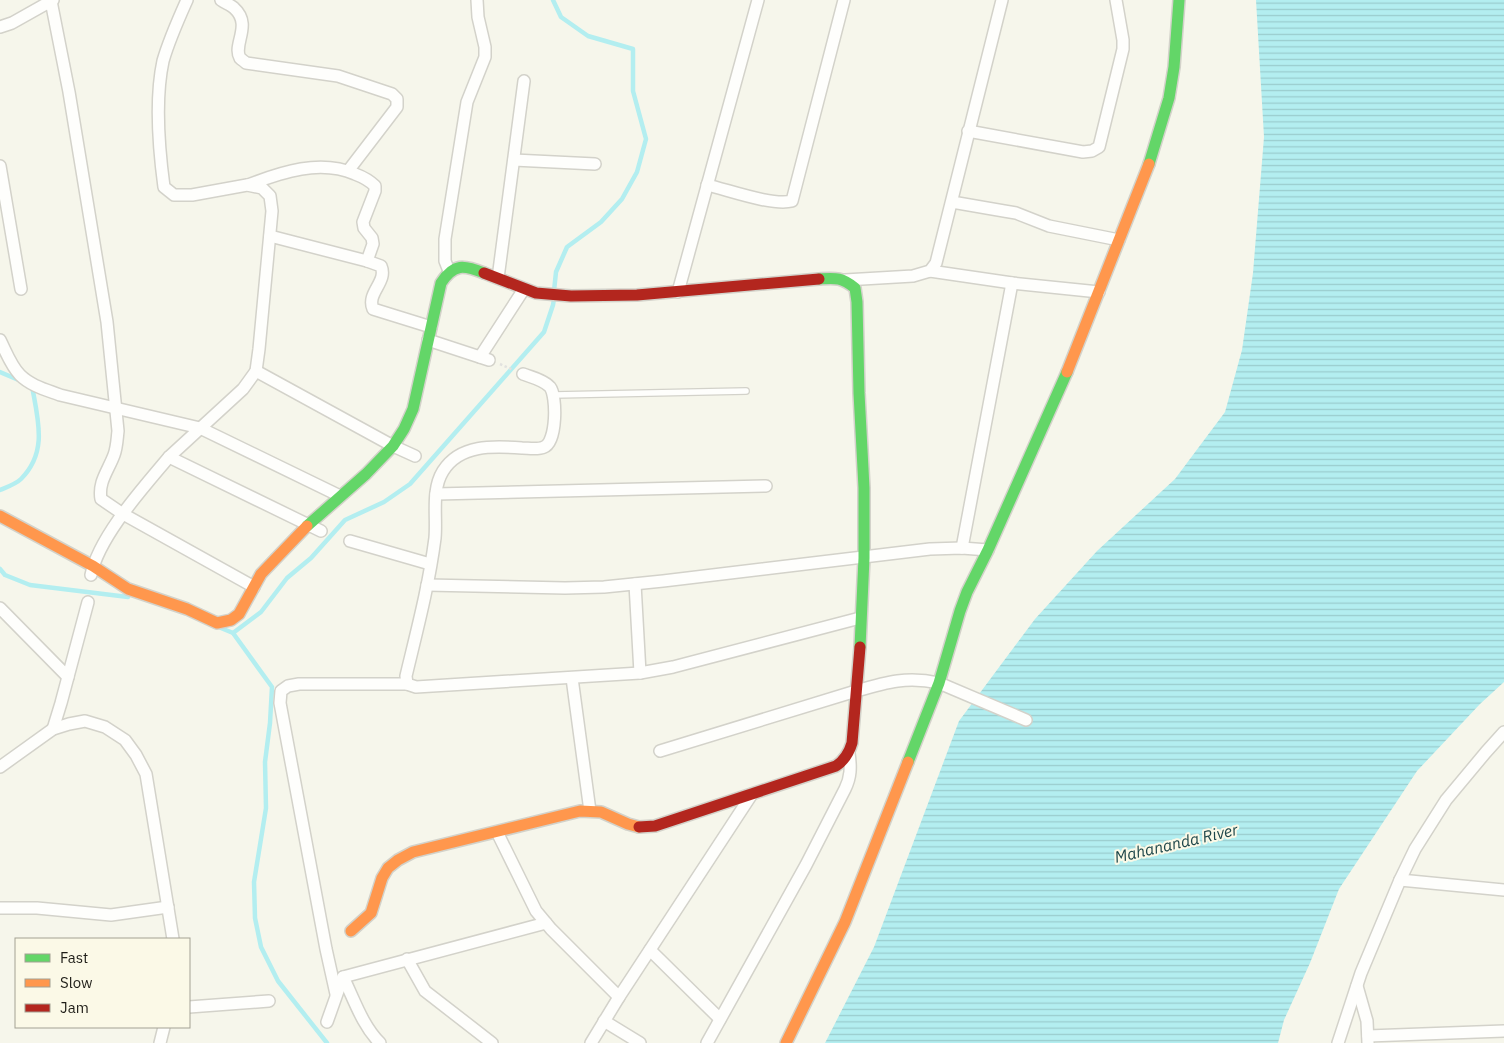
<svg xmlns="http://www.w3.org/2000/svg" width="1504" height="1043" font-family="'IBM Plex Sans',sans-serif">
<style>
.water{fill:url(#water-rules)}
.lines{fill:none;stroke-linecap:round;stroke-linejoin:round}
.stream{stroke:#b3eef0;stroke-width:4.5}
.lane-casing{stroke:#d3d2ca;stroke-width:8}
.street-casing{stroke:#d3d2ca;stroke-width:14}
.fast-casing{stroke:#d3d2ca;stroke-width:14}
.slow-casing{stroke:#d3d2ca;stroke-width:14}
.jam-casing{stroke:#d3d2ca;stroke-width:14}
.path{stroke:#e2e2df;stroke-width:2.5;stroke-dasharray:2.5 2.5;stroke-linecap:butt}
.lane{stroke:#fefefc;stroke-width:5.5}
.street{stroke:#fefefc;stroke-width:11}
.fast{stroke:#63d668;stroke-width:11}
.slow{stroke:#ff974d;stroke-width:11}
.jam{stroke:#b3261e;stroke-width:11}
.labels{text-anchor:middle;stroke-width:4;stroke-linejoin:round;paint-order:stroke}
.water-label{font-size:16px;font-style:italic;fill:#1d4649;stroke:#fbf9e7}
</style>
<defs>
<pattern id="water-rules" width="6" height="5" patternUnits="userSpaceOnUse" patternTransform="scale(1.25)"><rect width="6" height="5" fill="#b3eef0"/><path d="M0 2.5h6" fill="none" stroke="#9acccd"/></pattern>
</defs>
<rect width="100%" height="100%" fill="#f6f6eb"/>
<!-- water -->
<polygon class="water" points="1256,0 1504,0 1504,682 1480,704 1417,771 1339,889 1310,963 1284,1020 1278,1043 825,1043 874,947 959,721 1035,619 1097,551 1175,479 1225,412 1242,350 1253,273 1264,137"/>
<g class="lines">
<!-- stream -->
<g class="stream">
<polyline points="553,0 561,17 588,36 633,49 633,91 646,139 637,172 622,199 601,222 567,247 556,272 554,291"/>
<polyline points="0,372 21,381"/>
<path d="M 0,490 C 7,487 16,484 21,479 C 48,452 38,420 32,386"/>
<polyline points="0,569 5,575 30,585 128,597"/>
<polyline points="221,628 233,633 272,687 270,723 265,762 266,808 254,882 255,918 261,947 278,981 327,1043"/>
<polyline points="233,633 261,612 287,578 311,558 345,520 384,502 410,484 544,332 553,305 554,299"/>
</g>
<!-- lane casing -->
<g class="lane-casing">
<polyline id="lane" points="554,395 746,391"/>
</g>
<!-- street casing -->
<g class="street-casing">
<g id="street">
<path d="M 221,0 C 225,3 231,5 234,8 C 253,25 232,45 240,58 C 242,60 244,61 246,63 L 338,76 L 392,94 L 397,99 L 397,107 L 348,171"/>
<path d="M 51,1 L 69,92 L 107,322 L 118,431 C 117,439 117,447 114,455 C 108,471 98,482 101,499 L 123,514 L 254,587"/>
<polyline points="0,27 12,23 53,0"/>
<polyline points="968,131 1083,152 1092,151 1099,147 1123,49 1123,40 1116,0"/>
<polyline points="514,160 595,164"/>
<polyline points="0,166 21,289"/>
<path d="M 248,185 C 282,172 320,159 355,174 C 363,177 369,180 375,186 L 375,191 L 363,222 L 364,228 L 372,238 L 373,244 L 367,261"/>
<path d="M 707,185 C 729,190 772,206 792,201 L 844,0"/>
<polyline points="952,202 1004,211 1016,213 1049,226 1119,240"/>
<path d="M 270,236 L 367,261 L 381,266 C 388,282 366,293 373,309 L 431,327"/>
<polyline points="449,271 445,261 445,239 467,102 485,57 485,47 478,17 477,0"/>
<polyline points="930,271 1012,283 1099,292"/>
<polyline points="498,278 524,81"/>
<polyline points="845,280 913,276 930,271 936,263 1002,0"/>
<polyline points="678,292 758,0"/>
<path d="M 0,340 C 6,352 11,366 20,375 C 31,386 47,390 60,395 L 200,428 L 340,496"/>
<polyline points="428,340 489,360"/>
<polyline points="480,357 524,289"/>
<polyline points="256,371 393,446 415,456"/>
<path d="M 523,374 C 531,377 544,380 550,387 C 557,396 557,442 544,447 C 538,450 528,448 522,448 C 493,446 460,444 443,471 C 431,490 437,517 435,538 C 429,585 417,630 406,676 L 407,684 L 416,687 L 640,673 L 673,667 L 860,618"/>
<polyline points="169,457 321,531"/>
<polyline points="436,494 766,486"/>
<polyline points="350,541 430,564"/>
<polyline points="962,548 1012,283"/>
<path d="M 91,575 C 99,536 144,487 169,457 L 243,389 L 256,371 L 259,349 L 272,211 L 270,196 L 262,188 L 247,185 L 192,195 L 174,195 L 164,187 C 159,150 155,98 163,61 C 169,40 178,20 187,0"/>
<polyline points="635,584 640,673"/>
<polyline points="427,585 565,588 604,587 663,581 930,549 962,548 988,550"/>
<polyline points="0,608 68,677"/>
<polyline points="572,678 590,811"/>
<polyline points="53,729 61,703 88,602"/>
<path d="M 660,751 L 856,691 C 887,682 907,676 939,683 L 1026,720"/>
<polyline points="0,767 53,729 69,724 85,721 105,727 125,740 136,755 146,774 173,939"/>
<polyline points="497,832 536,911 551,929 619,997"/>
<polyline points="1400,880 1504,890"/>
<polyline points="0,908 37,908 111,915 168,907"/>
<polyline points="650,950 720,1019"/>
<polyline points="407,959 425,991 492,1043"/>
<path d="M 343,977 C 354,999 362,1025 380,1043"/>
<polyline points="1357,986 1367,1021 1368,1043"/>
<polyline points="336,994 326,949 280,703 281,691 288,686 299,684 407,684"/>
<polyline points="189,1007 269,1001"/>
<polyline points="604,1021 640,1043"/>
<polyline points="327,1022 343,977 546,923"/>
<polyline points="1368,1036 1504,1031"/>
<polyline points="160,1043 164,1027"/>
<polyline points="591,1043 619,997 752,794"/>
<path d="M 707,1043 L 806,865 L 845,789 C 851,777 851,767 849,753"/>
<polyline points="1338,1043 1361,973 1400,880 1415,849 1446,800 1486,752 1504,732"/>
</g>
</g>
<!-- fast casing -->
<g class="fast-casing">
<g id="fast">
<polyline points="1149,164 1169,98 1174,67 1179,0"/>
<path d="M 819,279 C 836,278 841,277 855,288 L 857,302 L 859,393 L 864,488 L 864,558 L 860,647"/>
<path d="M 307,526 L 366,474 L 393,446 L 404,429 L 413,409 L 441,283 C 454,263 464,265 484,273"/>
<polyline points="908,762 939,683 960,611 967,592 988,550 1067,372"/>
</g>
</g>
<!-- slow casing -->
<g class="slow-casing">
<g id="slow">
<polyline points="1067,372 1149,164"/>
<polyline points="0,516 93,566 128,589 187,609 217,623 231,620 239,614 261,574 307,526"/>
<polyline points="351,931 371,913 382,878 388,868 398,860 413,852 580,811 601,812 628,824 639,827"/>
<polyline points="786,1043 845,922 908,762"/>
</g>
</g>
<!-- jam casing -->
<g class="jam-casing">
<g id="jam">
<polyline points="484,273 536,293 571,296 637,295 819,279"/>
<path d="M 639,827 L 655,826 L 836,766 C 845,760 849,753 852,743 L 860,647"/>
</g>
</g>
<!-- path -->
<polyline class="path" points="500,364 513,370"/>
<!-- lane -->
<use href="#lane" class="lane"/>
<!-- street -->
<use href="#street" class="street"/>
<!-- fast -->
<use href="#fast" class="fast"/>
<!-- slow -->
<use href="#slow" class="slow"/>
<!-- jam -->
<use href="#jam" class="jam"/>
</g>
<g class="labels">
<!-- water labels -->
<g class="water-label">
<text transform="translate(1176 843) rotate(-13)" y="6">Mahananda River</text>
</g>
</g>
<!-- legend -->
<rect x="15" y="938" width="175" height="90" fill="#fbf9e7" stroke="#a3a194"/>
<rect x="25" y="954" width="25" height="8" fill="#63d668" stroke="#a3a194"/>
<text x="60" y="963" font-size="15" fill="#1f1e18">Fast</text>
<rect x="25" y="979" width="25" height="8" fill="#ff974d" stroke="#a3a194"/>
<text x="60" y="988" font-size="15" fill="#1f1e18">Slow</text>
<rect x="25" y="1004" width="25" height="8" fill="#b3261e" stroke="#a3a194"/>
<text x="60" y="1013" font-size="15" fill="#1f1e18">Jam</text>
</svg>
